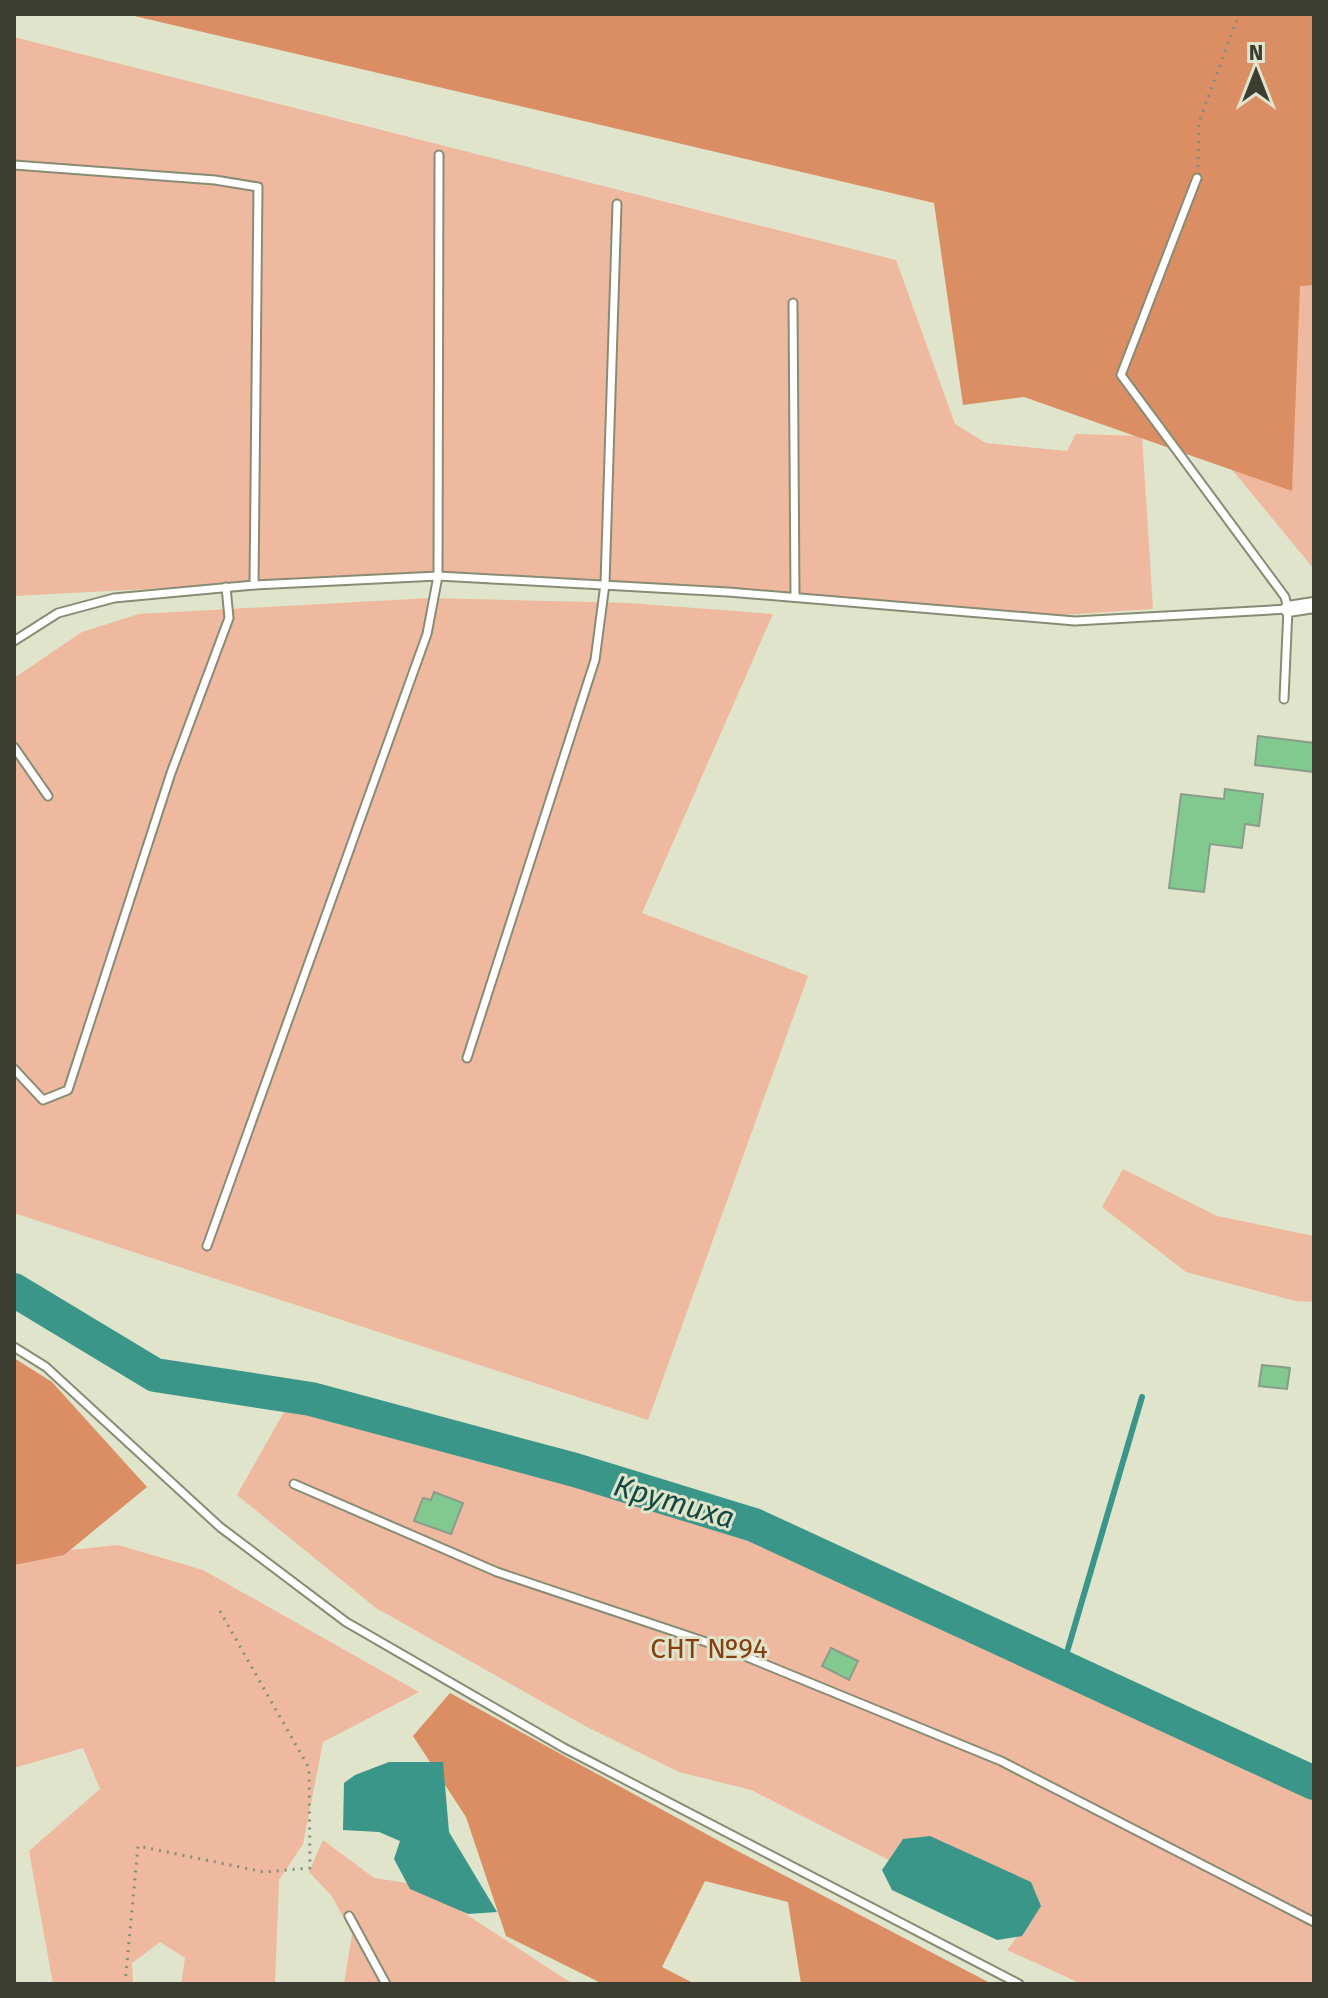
<svg xmlns="http://www.w3.org/2000/svg" width="1328" height="1998" font-family="'Fira Sans',sans-serif">
<style>
.green{fill:#eeb99e}
.forest{fill:#db8d64}
.water{fill:#3b968a}
.lines{fill:none;stroke-linecap:round;stroke-linejoin:round}
.stream{stroke:#3b968a;stroke-width:6}
.river{stroke:#3b968a;stroke-width:34}
.building{fill:#81c98f;stroke:#889d8b;stroke-width:2}
.lane-casing{stroke:#888c74;stroke-width:11}
.street-casing{stroke:#888c74;stroke-width:18}
.path{stroke:#888c7a;stroke-width:3;stroke-dasharray:2 6;stroke-linecap:butt}
.lane{stroke:#fff;stroke-width:7}
.street{stroke:#fff;stroke-width:14}
.labels{text-anchor:middle;stroke-width:6;stroke-linejoin:round;paint-order:stroke}
.park-label{font-size:28px;fill:#863f10;stroke:#dfe4ca}
.water-label{font-size:30px;font-style:italic;fill:#144943;stroke:#dfe4ca}
</style>
<rect width="100%" height="100%" fill="#dfe4ca"/>
<!-- green -->
<g class="green">
<polygon points="1314,14 1314,569 1187,415"/>
<polygon points="14,37 896,260 955,424 986,443 1067,451 1076,434 1142,436 1153,609 1062,615 468,572 14,596"/>
<polygon points="430,598 628,603 773,614 642,913 808,976 648,1420 14,1213 14,678 82,632 139,614"/>
<polygon points="1123,1169 1217,1216 1314,1236 1314,1302 1296,1301 1186,1272 1102,1207"/>
<polygon points="289,1403 739,1525 1314,1798 1314,1984 1082,1984 1007,1950 1041,1906 903,1839 889,1860 751,1790 679,1772 587,1727 376,1608 237,1495"/>
<polygon points="118,1545 203,1570 419,1692 323,1742 303,1844 279,1880 275,1984 181,1984 185,1958 160,1942 132,1963 133,1984 53,1984 29,1851 100,1789 83,1748 14,1768 15,1556"/>
<polygon points="323,1840 374,1878 421,1885 573,1984 344,1984 352,1934 332,1896 309,1872"/>
</g>
<!-- forest -->
<g class="forest">
<polygon points="126,14 1314,14 1314,285 1300,286 1292,491 1024,397 963,405 934,203"/>
<polygon points="14,1358 52,1382 147,1487 64,1555 14,1565"/>
<polygon points="450,1693 730,1847 992,1984 801,1984 788,1902 705,1881 662,1967 695,1984 603,1984 506,1936 466,1817 413,1736"/>
</g>
<!-- water -->
<g class="water">
<polygon points="389,1762 443,1762 449,1832 497,1912 468,1914 410,1889 394,1859 400,1841 379,1832 343,1830 344,1783 355,1775"/>
<polygon points="930,1836 1031,1882 1041,1906 1022,1936 997,1940 892,1890 882,1870 903,1839"/>
</g>
<g class="lines">
<!-- stream -->
<polyline class="stream" points="1062,1669 1142,1397"/>
<!-- river -->
<polyline class="river" points="14,1290 155,1375 311,1399 575,1470 754,1525 1314,1783"/>
</g>
<!-- building -->
<g class="building">
<polygon points="1258,736 1314,743 1314,772 1255,765"/>
<polygon points="1225,789 1263,794 1259,826 1245,824 1242,848 1210,844 1204,892 1169,888 1181,794 1224,799"/>
<polygon points="1262,1365 1290,1368 1287,1389 1259,1386"/>
<polygon points="434,1492 463,1503 451,1534 414,1521 423,1498 431,1500"/>
<polygon points="831,1648 858,1661 849,1680 822,1666"/>
</g>
<g class="lines">
<!-- lane casing -->
<g class="lane-casing">
<g id="lane">
<polyline points="14,165 215,180 258,187 254,585"/>
<polyline points="1197,178 1121,375 1285,597 1288,609 1284,699"/>
<polyline points="793,303 795,597"/>
<polyline points="14,641 58,613 114,598 254,585 438,576 728,592 1075,621 1288,609"/>
<polyline points="14,747 48,796"/>
<polyline points="467,1058 595,660 605,584 617,204"/>
<polyline points="14,1069 43,1100 68,1090 171,773 229,618 226,587"/>
<polyline points="207,1246 427,634 438,576 439,155"/>
<polyline points="14,1347 46,1367 220,1527 346,1622 564,1748 1019,1984"/>
<polyline points="294,1484 497,1572 730,1650 1001,1761 1314,1922"/>
<polyline points="349,1916 386,1984"/>
</g>
</g>
<!-- street casing -->
<g class="street-casing">
<polyline id="street" points="1288,609 1314,605"/>
</g>
<!-- path -->
<g class="path">
<polyline points="1198,167 1199,122 1239,14"/>
<polyline points="125,1984 138,1846 264,1872 310,1868 309,1768 217,1606"/>
</g>
<!-- lane -->
<use href="#lane" class="lane"/>
<!-- street -->
<use href="#street" class="street"/>
</g>
<g class="labels">
<!-- park labels -->
<g class="park-label">
<text x="709" y="1658">СНТ №94</text>
</g>
<!-- water labels -->
<g class="water-label">
<text transform="translate(674 1502) rotate(16)" y="10">Крутиха</text>
</g>
</g>
<!-- border -->
<rect width="1328" height="1998" fill="none" stroke="#3b3d33" stroke-width="32"/>
<!-- north arrow -->
<g transform="translate(1256 72)" stroke="#dfe4ca" stroke-width="6" paint-order="stroke">
<path d="M0-6L14 30L0 20L-14 30Z" fill="#3b3d33"/>
<text y="-12" font-size="22" font-weight="bold" text-anchor="middle" fill="#3b3d33">N</text>
</g>
</svg>
